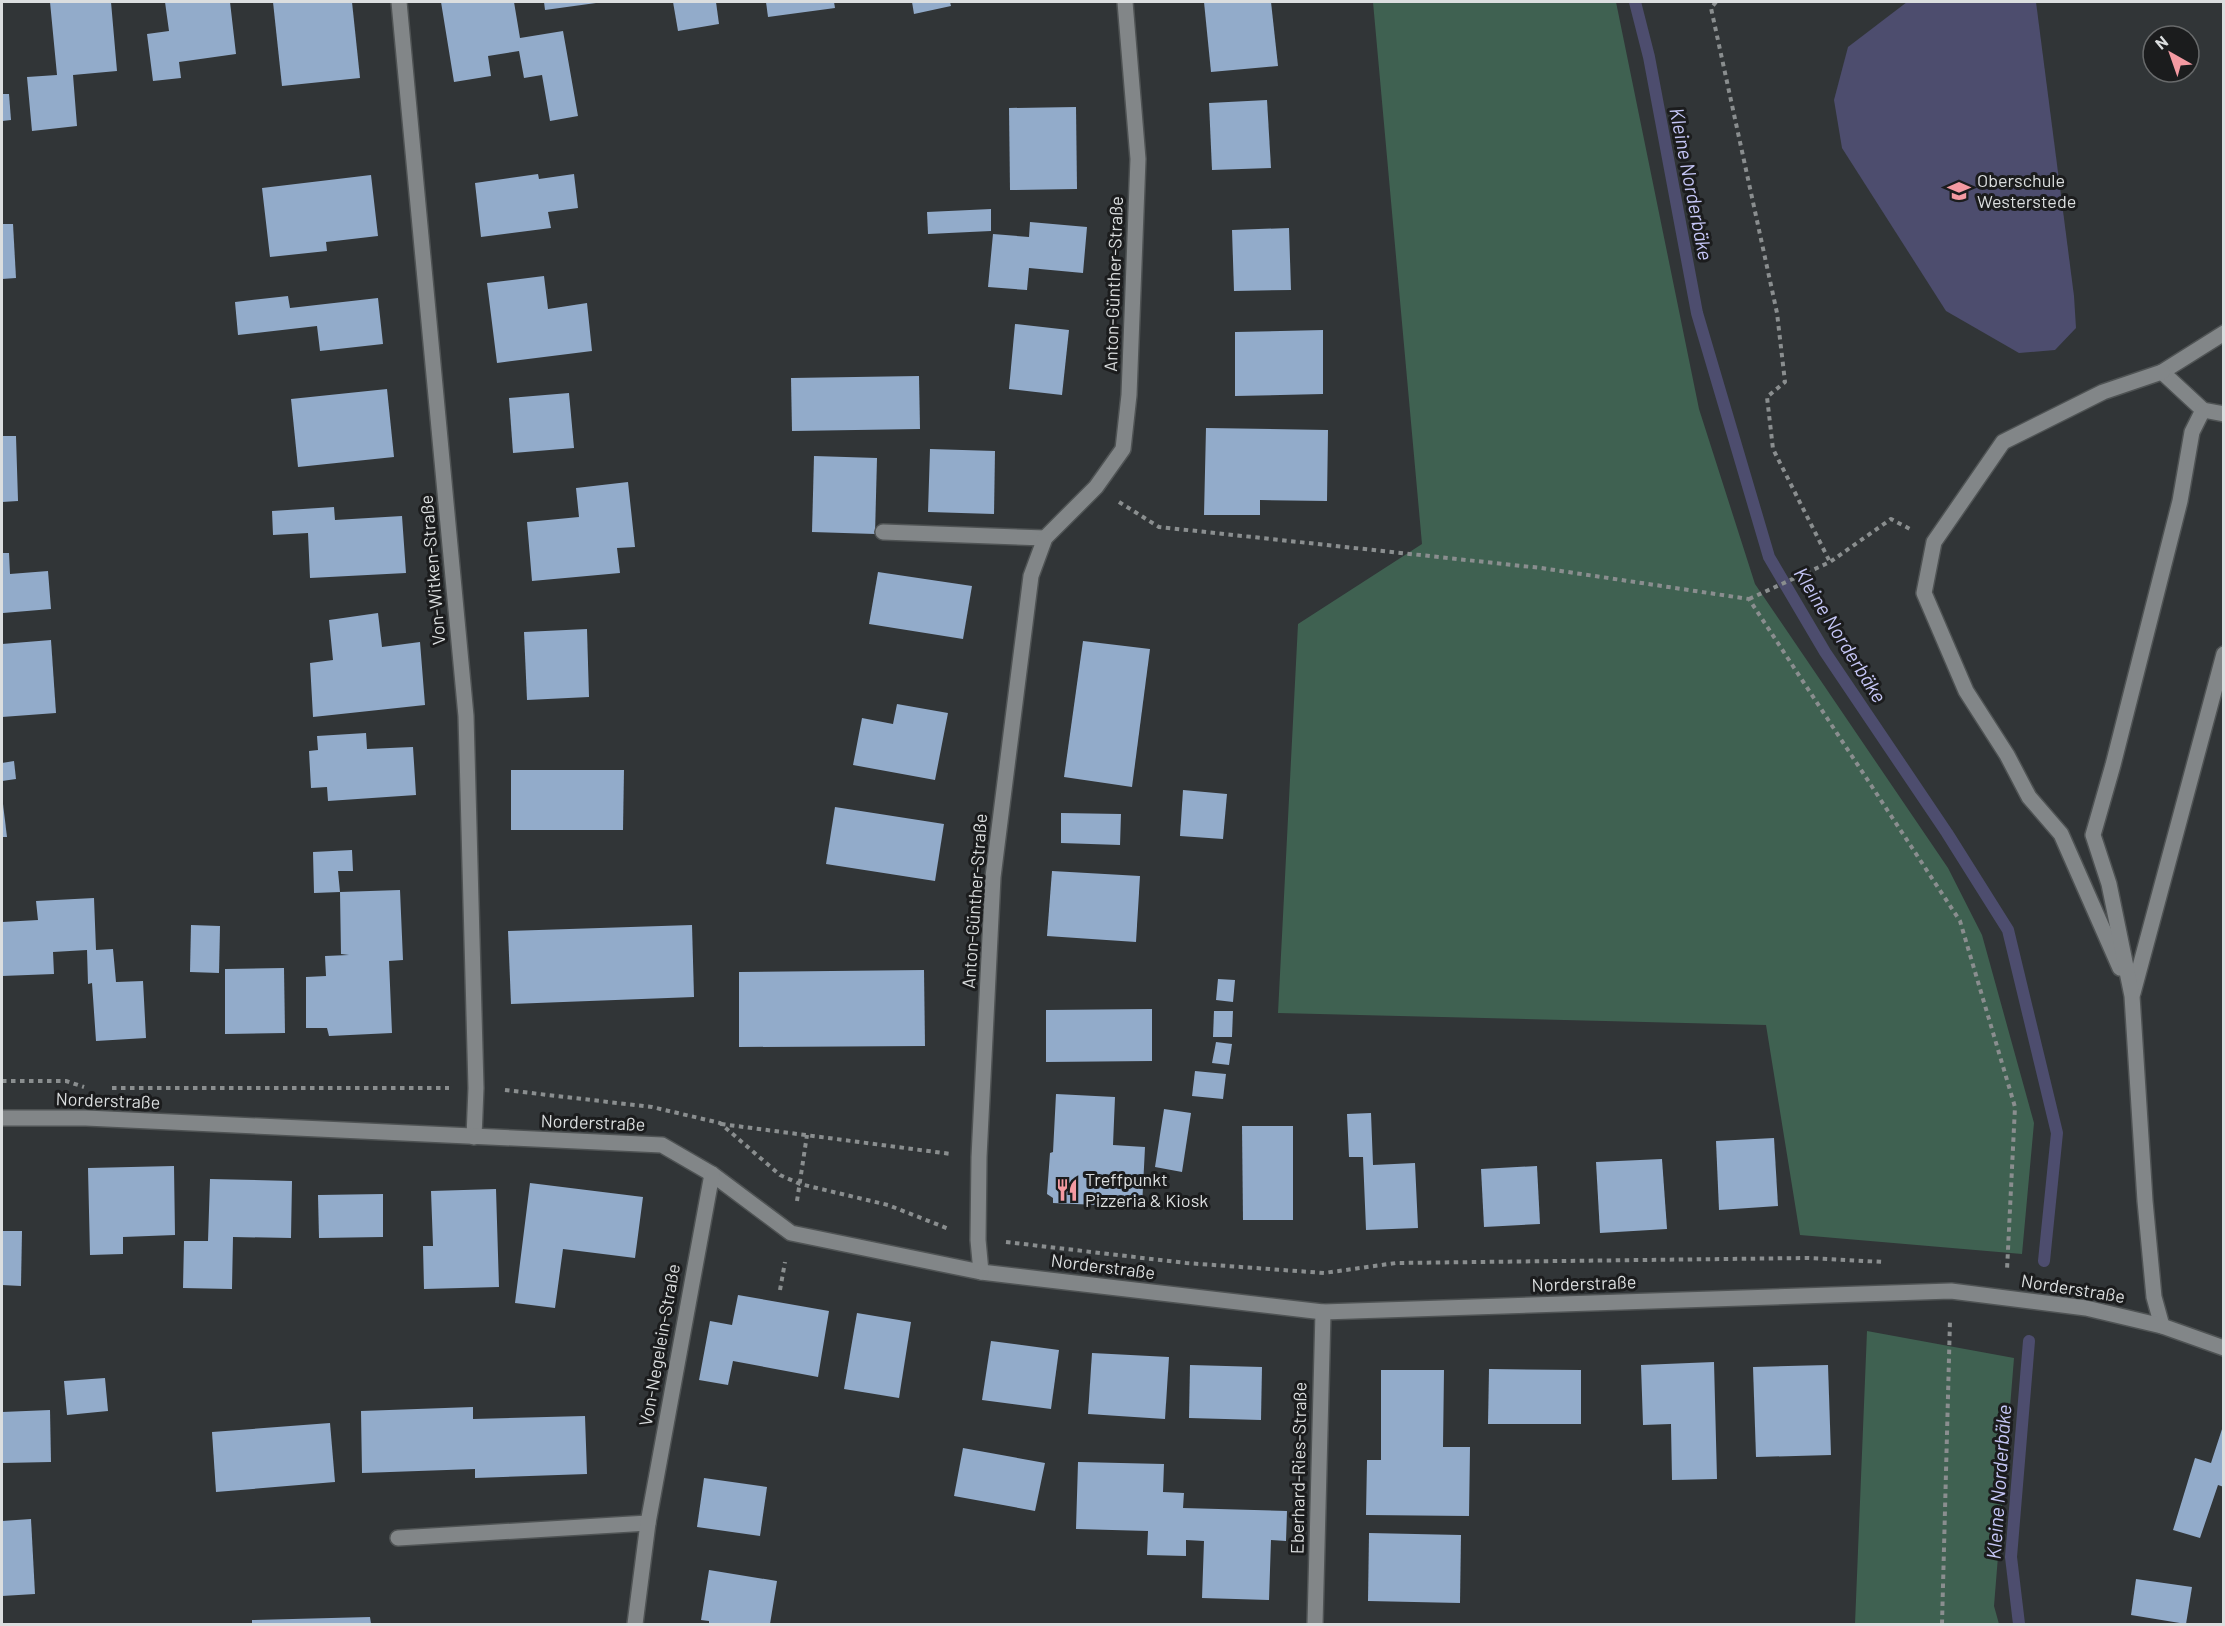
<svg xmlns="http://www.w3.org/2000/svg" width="2225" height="1626" font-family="Barlow,sans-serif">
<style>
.green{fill:#3f6151}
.water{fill:#4d4d6e}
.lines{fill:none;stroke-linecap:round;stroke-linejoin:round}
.stream{stroke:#4d4d6e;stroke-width:12}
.building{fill:#92abca}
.lane-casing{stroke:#4f5354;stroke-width:18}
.street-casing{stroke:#4f5354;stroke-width:18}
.path{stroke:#8a8e8f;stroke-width:4;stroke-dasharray:4.5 4.5;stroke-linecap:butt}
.lane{stroke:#828688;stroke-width:15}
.street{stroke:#828688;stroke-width:15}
.labels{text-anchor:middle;stroke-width:6;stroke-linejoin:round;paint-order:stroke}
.poi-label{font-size:18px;fill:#dbdedf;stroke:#1b1c1d;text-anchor:start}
.street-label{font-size:18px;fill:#dbdedf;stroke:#1b1c1d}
.water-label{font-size:20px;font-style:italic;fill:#c5c6f6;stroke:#1b1c1d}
</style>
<rect width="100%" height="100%" fill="#313537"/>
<!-- green -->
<g class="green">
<polygon points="1373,2 1616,2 1699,409 1755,584 1948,868 1982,935 2034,1123 2022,1254 1800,1235 1766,1025 1278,1013 1298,624 1422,544"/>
<polygon points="1867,1331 2014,1358 1994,1606 1999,1624 1855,1624"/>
</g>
<!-- water -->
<polygon class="water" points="1907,2 2036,2 2074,296 2076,328 2055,350 2019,353 1946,311 1842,148 1834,100 1848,47"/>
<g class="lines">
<!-- stream -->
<g class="stream">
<polyline points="1635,2 1649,57 1697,313 1769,557 1825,652 1947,833 2008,930 2057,1133 2044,1261"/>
<polyline points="2019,1624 2011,1557 2029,1341"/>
</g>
</g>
<!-- building -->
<g class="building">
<polygon points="50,2 111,2 117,71 73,75 77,126 32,131 27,77 57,75"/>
<polygon points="165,2 230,2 236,54 179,62 181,78 153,81 147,34 169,31"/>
<polygon points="273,2 352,2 360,78 282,86"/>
<polygon points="441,2 514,2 520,38 563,31 578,116 550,121 542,75 524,78 519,51 488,56 491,76 454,82"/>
<polygon points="544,2 596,2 596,3 545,10"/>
<polygon points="673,2 716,2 719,24 678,31"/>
<polygon points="766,2 834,2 835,8 768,17"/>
<polygon points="912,2 950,2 951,6 914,14"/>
<polygon points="1204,2 1271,2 1278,66 1211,72"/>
<polygon points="2,94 9,94 11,120 2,121"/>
<polygon points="1267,100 1271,168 1212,170 1209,103"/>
<polygon points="1076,107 1077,189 1010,190 1009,108"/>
<polygon points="538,174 539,179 574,174 578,208 548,212 551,228 481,237 475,183"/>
<polygon points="371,175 378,236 326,242 327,251 270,257 262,188"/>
<polygon points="991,209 991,231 928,234 927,212"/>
<polygon points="1030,222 1087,227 1083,273 1029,268 1027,290 988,287 993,234 1029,237"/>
<polygon points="2,224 13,224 16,278 2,279"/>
<polygon points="1289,228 1291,290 1234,291 1232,230"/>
<polygon points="544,276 548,309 587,303 592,351 497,363 487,283"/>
<polygon points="288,296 290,308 378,298 383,344 320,351 317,326 238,335 235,302"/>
<polygon points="1015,324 1069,330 1062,395 1009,389"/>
<polygon points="1323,330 1323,394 1235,396 1235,332"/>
<polygon points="919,376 920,429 792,431 791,378"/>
<polygon points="387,389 394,457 298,467 291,399"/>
<polygon points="569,393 574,448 513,453 509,398"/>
<polygon points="1206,428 1328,430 1327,501 1260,500 1260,515 1204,515"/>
<polygon points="2,436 16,436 18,501 2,502"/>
<polygon points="930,449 995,451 994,514 928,512"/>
<polygon points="814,456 877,458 875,534 812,532"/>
<polygon points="628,482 635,547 617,548 620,573 532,581 527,522 579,517 576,488"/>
<polygon points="334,507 335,520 402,516 406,573 310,578 308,533 273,535 272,511"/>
<polygon points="2,553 9,553 10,574 48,571 51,609 3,613"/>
<polygon points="878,572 972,586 963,639 869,624"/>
<polygon points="378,613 382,647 420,642 425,705 313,717 310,663 333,660 329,620"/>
<polygon points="587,629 589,697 527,700 524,632"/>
<polygon points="51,640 56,713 2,717 2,644"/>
<polygon points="1083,641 1150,649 1132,787 1064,777"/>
<polygon points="897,704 948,713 935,780 853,765 862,718 893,724"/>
<polygon points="366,733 367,749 413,747 416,795 328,801 327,787 311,788 309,751 318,750 317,736"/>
<polygon points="14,761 16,779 2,781 2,763"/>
<polygon points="511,770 624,770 623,830 511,830"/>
<polygon points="1183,790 1227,794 1223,839 1180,836"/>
<polygon points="2,796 7,837 2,837"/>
<polygon points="835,807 944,824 935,881 826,864"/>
<polygon points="1061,813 1121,814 1120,845 1061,843"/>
<polygon points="352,850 353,871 338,871 340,892 314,893 313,852"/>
<polygon points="1052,871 1140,876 1136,942 1047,936"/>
<polygon points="400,890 403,960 389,961 392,1033 329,1036 327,1028 306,1028 306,977 326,976 325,956 349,955 341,954 340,892"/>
<polygon points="94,898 96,950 113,949 116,982 143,981 146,1038 96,1041 92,983 88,984 87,950 53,952 54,974 2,976 2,922 38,920 36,901"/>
<polygon points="191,925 220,926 219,973 190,972"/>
<polygon points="692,925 694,997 511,1004 508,931"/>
<polygon points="284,968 285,1033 225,1034 225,969"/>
<polygon points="924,970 925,1046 739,1047 739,972"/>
<polygon points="1218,979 1235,980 1233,1002 1216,1000"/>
<polygon points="1152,1009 1152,1061 1046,1062 1046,1010"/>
<polygon points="1214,1011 1233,1011 1232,1037 1213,1037"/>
<polygon points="1216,1042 1232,1044 1229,1065 1212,1063"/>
<polygon points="1195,1071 1226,1074 1223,1099 1192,1096"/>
<polygon points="1056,1094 1115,1097 1113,1145 1145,1147 1142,1207 1053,1203 1053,1198 1047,1194 1050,1153 1053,1152"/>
<polygon points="1164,1109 1191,1113 1182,1172 1155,1167"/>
<polygon points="1371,1113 1373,1165 1415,1163 1418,1228 1366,1230 1363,1157 1349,1157 1347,1114"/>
<polygon points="1242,1126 1293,1126 1293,1220 1243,1220"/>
<polygon points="1774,1138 1778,1206 1719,1210 1716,1141"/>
<polygon points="1662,1159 1667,1229 1600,1233 1596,1162"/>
<polygon points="174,1166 175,1235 123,1237 123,1254 90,1255 88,1168"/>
<polygon points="1537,1166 1540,1224 1484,1227 1481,1169"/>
<polygon points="210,1179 292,1181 291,1238 233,1237 232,1289 183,1288 184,1241 208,1241"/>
<polygon points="530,1183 643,1197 635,1258 563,1249 555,1308 515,1303"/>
<polygon points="496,1189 499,1287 424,1289 423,1246 433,1246 431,1191"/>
<polygon points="383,1194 383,1237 319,1238 318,1195"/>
<polygon points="2,1231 22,1231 21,1286 2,1285"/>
<polygon points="738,1295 829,1311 818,1377 733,1361 728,1385 699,1380 710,1321 732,1325"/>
<polygon points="857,1313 911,1322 899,1398 844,1389"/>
<polygon points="991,1341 1059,1350 1051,1409 982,1400"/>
<polygon points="1092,1353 1169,1357 1165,1419 1088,1414"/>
<polygon points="1714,1362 1717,1479 1672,1480 1671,1424 1643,1425 1641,1365"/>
<polygon points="1190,1365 1262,1367 1261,1420 1189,1418"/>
<polygon points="1828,1365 1831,1455 1756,1457 1753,1367"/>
<polygon points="1489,1369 1581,1370 1581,1424 1488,1424"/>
<polygon points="1381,1370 1444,1370 1443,1447 1470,1447 1469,1516 1366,1515 1367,1460 1381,1460"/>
<polygon points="105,1378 108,1411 67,1415 64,1381"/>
<polygon points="473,1407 473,1419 585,1416 587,1474 475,1478 475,1469 362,1473 361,1411"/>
<polygon points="50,1410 51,1462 2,1463 2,1412"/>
<polygon points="330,1423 335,1482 216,1492 212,1432"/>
<polygon points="2223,1426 2224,1487 2218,1485 2200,1538 2173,1530 2195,1458 2211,1463"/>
<polygon points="963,1448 1045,1463 1035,1511 954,1496"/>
<polygon points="1078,1462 1164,1464 1163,1492 1184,1493 1183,1508 1287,1511 1286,1541 1271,1540 1269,1600 1202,1598 1204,1541 1186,1540 1186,1556 1147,1555 1148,1531 1076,1529"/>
<polygon points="704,1478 767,1487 760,1536 697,1527"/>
<polygon points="31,1519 35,1594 2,1596 2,1521"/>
<polygon points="1369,1533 1461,1535 1460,1603 1368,1601"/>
<polygon points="709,1570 777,1581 770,1624 709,1624 709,1621 701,1620"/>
<polygon points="2136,1579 2192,1587 2186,1624 2131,1615"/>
<polygon points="370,1617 371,1624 252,1624 252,1620"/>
</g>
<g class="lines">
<!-- lane casing -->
<g class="lane-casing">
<g id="lane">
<polyline points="2224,333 2162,372 2203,410 2224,414"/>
<polyline points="883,532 1045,538"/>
<polyline points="2120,968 2061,834 2029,797 2007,755 1966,691 1924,593 1934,542 2003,442 2103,392 2162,372"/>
<polyline points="2133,993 2224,654"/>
<polyline points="2162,1326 2154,1297 2145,1201 2132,996 2109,884 2093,835 2113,765 2180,501 2192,432 2203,410"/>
<polyline points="398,1538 648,1523"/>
</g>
</g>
<!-- street casing -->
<g class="street-casing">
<g id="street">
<polyline points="399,2 466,716 476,1088 474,1137"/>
<polyline points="2,1118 86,1118 662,1145 712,1174 791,1233 981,1272 1323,1312 1951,1291 2086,1308 2162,1326 2224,1348"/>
<polyline points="981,1272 978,1240 979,1157 993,877 1031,576 1045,538 1096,487 1123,449 1129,395 1138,159 1125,2"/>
<polyline points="635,1624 648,1523 712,1174"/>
<polyline points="1315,1624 1323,1312"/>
</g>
</g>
<!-- path -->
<g class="path">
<polyline points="1716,2 1711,8 1777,313 1785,382 1767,397 1773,449 1830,562"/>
<polyline points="1119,502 1159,527 1541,568 1749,599 1960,921 2015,1107 2007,1270"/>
<polyline points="1749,599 1830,562 1891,519 1910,529"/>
<polyline points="2,1081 66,1081 84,1087"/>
<polyline points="112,1088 449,1088"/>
<polyline points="505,1090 652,1107 720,1123 780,1175 800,1184 888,1205 949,1229"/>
<polyline points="721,1124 951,1154"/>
<polyline points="797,1201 807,1135"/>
<polyline points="1006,1242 1186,1263 1324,1273 1396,1263 1808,1258 1884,1262"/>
<polyline points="780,1290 785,1262"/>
<polyline points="1942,1624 1950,1320"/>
</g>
<!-- lane -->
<use href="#lane" class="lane"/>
<!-- street -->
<use href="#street" class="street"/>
</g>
<!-- icons -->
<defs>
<g id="school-bare" transform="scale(1.8)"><path d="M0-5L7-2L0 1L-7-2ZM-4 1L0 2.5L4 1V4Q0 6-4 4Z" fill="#f49aa2" stroke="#1b1c1d" stroke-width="2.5" paint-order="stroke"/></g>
<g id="restaurant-bare" transform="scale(1.8)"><path d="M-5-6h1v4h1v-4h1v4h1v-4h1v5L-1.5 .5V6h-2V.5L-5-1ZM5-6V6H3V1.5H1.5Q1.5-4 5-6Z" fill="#f49aa2" stroke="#1b1c1d" stroke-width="2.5" paint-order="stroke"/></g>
</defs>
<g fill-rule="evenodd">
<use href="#school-bare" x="1959" y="191"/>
<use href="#restaurant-bare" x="1067" y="1190"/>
</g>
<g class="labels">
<!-- poi labels -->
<g class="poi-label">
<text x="1977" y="187">Oberschule<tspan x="1977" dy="21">Westerstede</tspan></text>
<text x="1085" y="1186">Treffpunkt<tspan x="1085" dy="21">Pizzeria &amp; Kiosk</tspan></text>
</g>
<!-- street labels -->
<g class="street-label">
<text transform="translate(1114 284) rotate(-88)" y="6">Anton-Günther-Straße</text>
<text transform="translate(433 570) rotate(-95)" y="6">Von-Witken-Straße</text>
<text transform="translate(975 901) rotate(-86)" y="6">Anton-Günther-Straße</text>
<text transform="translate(108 1101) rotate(2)" y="6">Norderstraße</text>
<text transform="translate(593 1123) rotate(2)" y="6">Norderstraße</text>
<text transform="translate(1103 1267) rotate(7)" y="6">Norderstraße</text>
<text transform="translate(1584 1284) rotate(-2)" y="6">Norderstraße</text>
<text transform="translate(2073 1289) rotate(9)" y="6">Norderstraße</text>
<text transform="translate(660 1345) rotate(-80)" y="6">Von-Negelein-Straße</text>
<text transform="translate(1299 1468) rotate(-89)" y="6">Eberhard-Ries-Straße</text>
</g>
<!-- water labels -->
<g class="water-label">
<text transform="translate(1691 184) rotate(79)" y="7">Kleine Norderbäke</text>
<text transform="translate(1840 635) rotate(58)" y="7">Kleine Norderbäke</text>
<text transform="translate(1999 1482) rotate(-86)" y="7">Kleine Norderbäke</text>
</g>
</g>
<!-- border -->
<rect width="2225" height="1626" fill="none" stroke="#dbdedf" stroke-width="6"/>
<!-- north arrow -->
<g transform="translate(2171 54) rotate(320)"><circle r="28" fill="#1b1c1d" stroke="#686a6b" stroke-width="1.5"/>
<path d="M0-4.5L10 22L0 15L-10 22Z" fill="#f49aa2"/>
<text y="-9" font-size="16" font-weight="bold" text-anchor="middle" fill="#dbdedf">N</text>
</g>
</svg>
